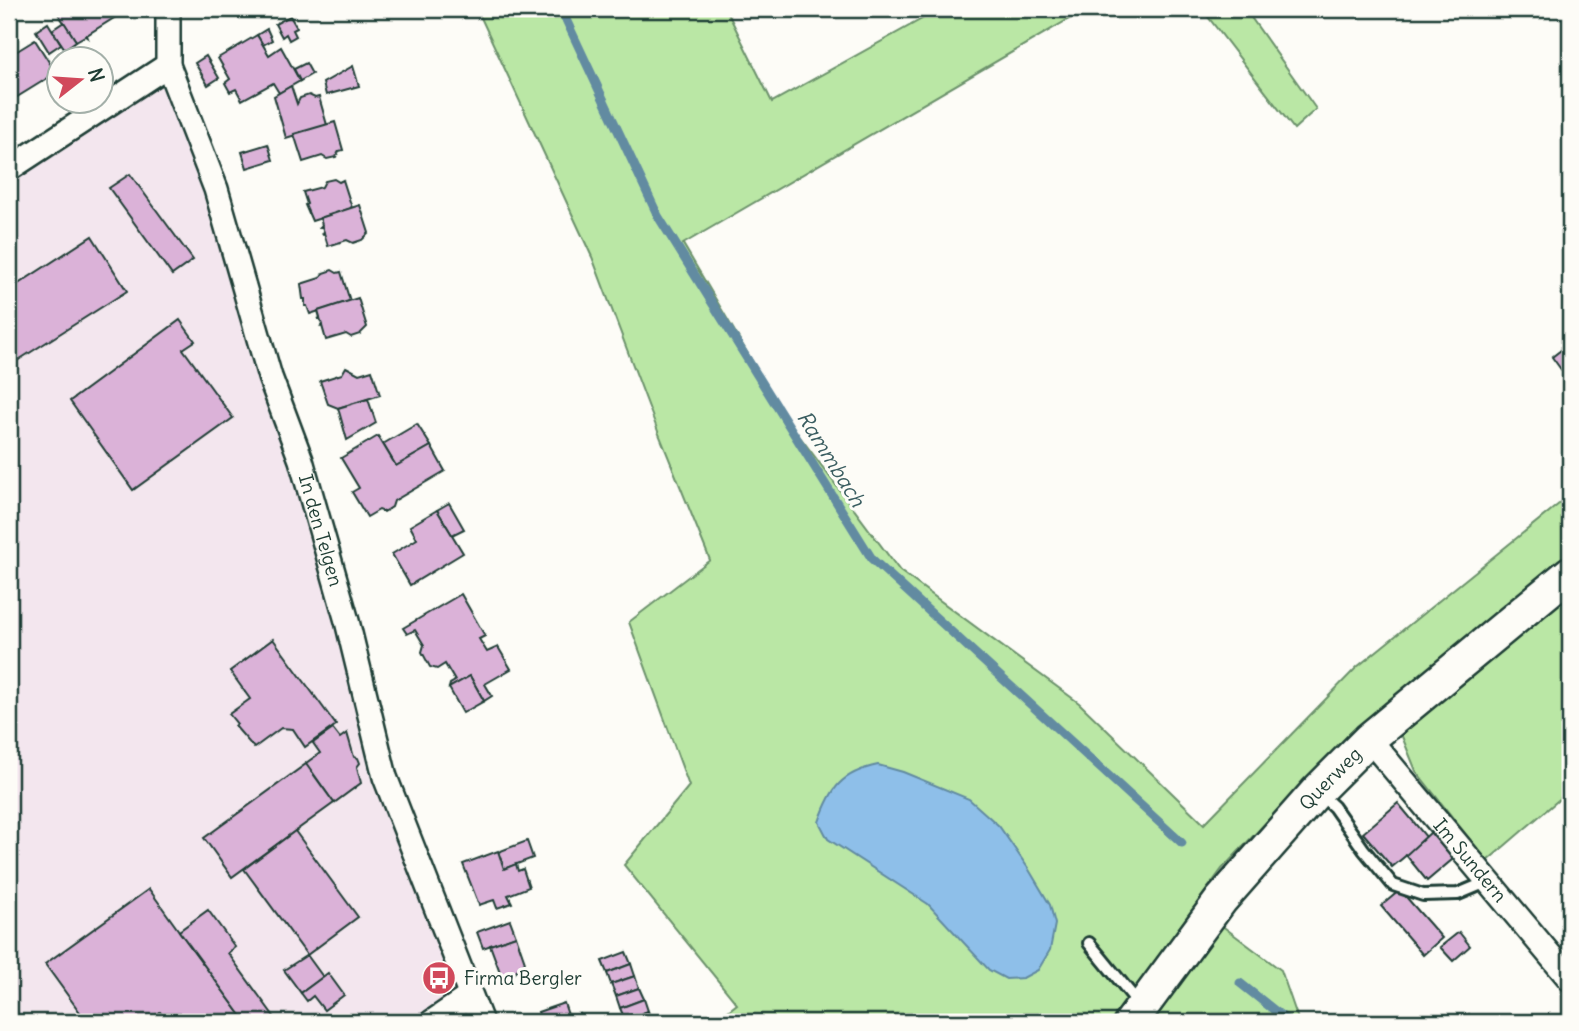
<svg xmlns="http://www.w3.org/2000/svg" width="1579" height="1031" font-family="Delius,sans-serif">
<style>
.built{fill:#f3e6ee}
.green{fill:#bae7a5;stroke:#6c926c;stroke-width:2}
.water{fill:#8ebfe9;stroke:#628ba1;stroke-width:2}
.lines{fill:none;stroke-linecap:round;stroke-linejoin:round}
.stream{stroke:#628ba1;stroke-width:9}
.building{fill:#dbb2d8;stroke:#1f3d34;stroke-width:2}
.lane-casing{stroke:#1f3d34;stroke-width:16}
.street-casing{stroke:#1f3d34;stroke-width:28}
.secondary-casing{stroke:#1f3d34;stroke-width:37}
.lane{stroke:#fdfcf7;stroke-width:10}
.street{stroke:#fdfcf7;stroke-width:23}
.secondary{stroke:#fdfcf7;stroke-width:32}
.labels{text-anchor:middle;stroke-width:6;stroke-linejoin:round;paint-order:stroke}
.street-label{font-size:19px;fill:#1f3d34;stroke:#fdfcf7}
.poi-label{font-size:19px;fill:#1f3d34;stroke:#fdfcf7;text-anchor:start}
.water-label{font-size:21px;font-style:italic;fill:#3b5e61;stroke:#fdfcf7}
</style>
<rect width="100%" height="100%" fill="#fdfcf7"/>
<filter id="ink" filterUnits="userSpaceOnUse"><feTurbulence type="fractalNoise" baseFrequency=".0143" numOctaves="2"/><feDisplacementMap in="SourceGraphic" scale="14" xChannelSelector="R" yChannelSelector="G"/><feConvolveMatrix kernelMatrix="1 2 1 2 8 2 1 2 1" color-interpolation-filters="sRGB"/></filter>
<g filter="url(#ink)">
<!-- built -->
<polygon class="built" points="168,65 216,189 385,777 470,996 434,1022 9,1022 9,176"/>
<!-- green -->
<g class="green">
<polygon points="477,9 726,9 772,102 940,9 1086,9 683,244 786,418 900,571 1079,703 1204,824 1357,667 1570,495 1570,556 1350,733 1222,869 1110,1022 714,1022 737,1004 624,865 689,786 629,622 710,560 659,434 592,257"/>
<polygon points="1202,9 1245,9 1316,109 1294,129"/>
<polygon points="1570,593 1570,790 1487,861 1416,771 1401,734"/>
<polygon points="1221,925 1281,970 1299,1022 1153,1022"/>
</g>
<!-- water -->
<path class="water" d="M 878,765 L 903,772 L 969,799 L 999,826 L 1028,868 L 1050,905 L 1055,924 L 1050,950 L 1038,970 L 1023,978 L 1006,979 L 989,970 L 928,904 L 828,839 L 819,822 C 831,788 841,773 878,765 Z"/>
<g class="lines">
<!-- stream -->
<g class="stream">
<polyline points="561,9 658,216 872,559 1182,843"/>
<polyline points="1240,983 1289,1022"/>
</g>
</g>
<!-- building -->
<g class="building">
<polygon points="55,9 119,9 122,13 87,35 88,38 85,36 76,41"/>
<polygon points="290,16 297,28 293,30 296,36 289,40 286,34 282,37 275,24"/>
<polygon points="64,22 76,41 65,49 52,30"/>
<polygon points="48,23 61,44 49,52 36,31"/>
<polygon points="267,29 272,40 263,45 257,35"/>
<polygon points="257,35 269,55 281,47 300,81 279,93 273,83 242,100 236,89 230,92 225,83 230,79 218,58"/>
<polygon points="35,40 56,73 9,102 9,56"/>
<polygon points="206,56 219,78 208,85 195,63"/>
<polygon points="306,63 312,74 300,81 294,69"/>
<polygon points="353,66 359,86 326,95 323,83"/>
<polygon points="291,86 297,104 300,98 309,95 315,98 319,97 327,125 286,138 274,96"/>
<polygon points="335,122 343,150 339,151 336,157 327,159 322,156 303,162 294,134"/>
<polygon points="268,144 273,160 247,168 242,152"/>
<polygon points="130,174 193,260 172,275 109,188"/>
<polygon points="334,179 339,182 343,180 352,208 312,221 305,205 307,204 303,192 322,187 325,181"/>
<polygon points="360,205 369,233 362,240 353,243 347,240 328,246 324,233 322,234 324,232 322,227 320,227 322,225 320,218"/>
<polygon points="92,236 127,291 9,366 9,290"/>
<polygon points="332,270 337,273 341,272 350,301 310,314 307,306 305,306 305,299 303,299 301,284 320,278 323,273"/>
<polygon points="358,298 367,327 360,334 351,337 346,334 326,340 322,326 320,327 322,325 320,319 318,319 320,318 318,311"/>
<polygon points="180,320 195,341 183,349 233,418 133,490 70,401"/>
<polygon points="1570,343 1570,382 1552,357"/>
<polygon points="346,367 359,374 372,370 380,395 338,408 328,404 320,381 342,374"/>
<polygon points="368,399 376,423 347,440 338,408"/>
<polygon points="417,424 431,446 396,466 383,444"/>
<polygon points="378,436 396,466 431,446 445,471 394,501 392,507 384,512 379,510 367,517 352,492 359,488 341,458"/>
<polygon points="449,503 464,529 452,535 437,510"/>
<polygon points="437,510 463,553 410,585 392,554 417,539 410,526"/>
<polygon points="461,594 485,636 479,639 487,652 498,647 511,669 485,684 492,696 484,701 470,676 449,688 450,684 455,681 445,664 437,669 430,667 422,652 424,645 415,630 407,634 403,628"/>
<polygon points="273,639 336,725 305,747 293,729 281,728 254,748 235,726 237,724 229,714 250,699 230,671"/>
<polygon points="470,676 484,701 463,713 449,688"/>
<polygon points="333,729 340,738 347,733 354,757 358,758 360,763 357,767 361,783 334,803 306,763 320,753 313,743"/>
<polygon points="306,764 334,803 232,877 204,838"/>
<polygon points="1398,803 1427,838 1392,867 1363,833"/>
<polygon points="295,831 358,917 307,955 244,869"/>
<polygon points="1431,832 1453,859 1427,881 1406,855"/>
<polygon points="527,841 533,858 504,869 498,852"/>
<polygon points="498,851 504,869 516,864 518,871 523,869 529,887 508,895 512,903 497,908 494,900 479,905 463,864"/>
<polygon points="149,889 179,931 246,1022 168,1022 160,1012 146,1022 87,1022 45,964"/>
<polygon points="1400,890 1442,938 1423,955 1381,906"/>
<polygon points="208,910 235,947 228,953 278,1022 246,1022 179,931"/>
<polygon points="510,920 516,936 483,948 477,932"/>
<polygon points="1459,932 1470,946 1453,961 1440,947"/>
<polygon points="516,936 525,962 504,983 490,945"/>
<polygon points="626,952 631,964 607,973 602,961"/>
<polygon points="307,955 323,977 301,993 284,970"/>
<polygon points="631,964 635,976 611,984 607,973"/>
<polygon points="328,973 344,995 324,1010 313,996 307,1001 301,993"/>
<polygon points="635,976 639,988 616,996 611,984"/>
<polygon points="639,988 644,999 620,1008 616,996"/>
<polygon points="644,999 648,1011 625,1020 620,1008"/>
<polygon points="564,1003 569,1018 580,1014 583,1022 541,1022 538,1012"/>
<polygon points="648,1011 652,1022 626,1022 625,1020"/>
<polygon points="1469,1014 1474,1022 1456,1022"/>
</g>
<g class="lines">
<!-- lane casing -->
<g class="lane-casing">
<g id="lane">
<polyline points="1319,793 1334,807 1364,850 1393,885 1423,895 1458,894 1489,881"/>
<polyline points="1089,943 1139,1004"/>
</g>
</g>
<!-- street casing -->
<g class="street-casing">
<g id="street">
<path id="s1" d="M 168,9 L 168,65 L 216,189 L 270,377 L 301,460 L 347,621 L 385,777 L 481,1022"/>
<polyline points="9,169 168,65"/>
<path id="s2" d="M 1369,739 L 1570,979"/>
<polyline points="432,1022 470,996"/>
</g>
</g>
<!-- secondary casing -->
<g class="secondary-casing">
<g id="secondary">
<path id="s3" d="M 1131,1022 L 1221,900 L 1317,791 L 1369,739 L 1570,573"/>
</g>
</g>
<!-- lane -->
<use href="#lane" class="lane"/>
<!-- street -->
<use href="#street" class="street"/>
<!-- secondary -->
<use href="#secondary" class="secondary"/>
</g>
</g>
<!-- icons -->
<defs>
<g id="bus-disc" transform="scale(1.75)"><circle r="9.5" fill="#d1495b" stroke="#fdfcf7"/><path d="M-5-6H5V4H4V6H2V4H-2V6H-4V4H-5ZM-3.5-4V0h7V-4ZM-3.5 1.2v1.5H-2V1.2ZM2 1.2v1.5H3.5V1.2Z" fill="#fff"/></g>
</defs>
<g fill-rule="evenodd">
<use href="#bus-disc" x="439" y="978"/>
</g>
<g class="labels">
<!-- street labels -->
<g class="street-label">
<text dy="7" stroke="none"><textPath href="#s1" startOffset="546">In den Telgen</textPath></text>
<text dy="7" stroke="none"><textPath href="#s3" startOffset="315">Querweg</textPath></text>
<text dy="7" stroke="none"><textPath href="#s2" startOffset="158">Im Sundern</textPath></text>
</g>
<!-- poi labels -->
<g class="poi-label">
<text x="464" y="985">Firma Bergler</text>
</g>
<!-- water labels -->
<g class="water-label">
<text transform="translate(831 459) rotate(58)" y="7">Rammbach</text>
</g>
</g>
<!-- margin -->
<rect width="1579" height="1031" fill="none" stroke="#fdfcf7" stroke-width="35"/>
<rect x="18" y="18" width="1544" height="996" fill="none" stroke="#1f3d34" stroke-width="2.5" filter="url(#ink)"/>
<!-- north arrow -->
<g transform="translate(80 80) rotate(73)"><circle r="33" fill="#fdfcf7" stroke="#a4b0a9" stroke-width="2"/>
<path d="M0-5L12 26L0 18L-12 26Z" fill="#d1495b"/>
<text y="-10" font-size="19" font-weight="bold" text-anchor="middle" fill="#1f3d34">N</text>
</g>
</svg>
